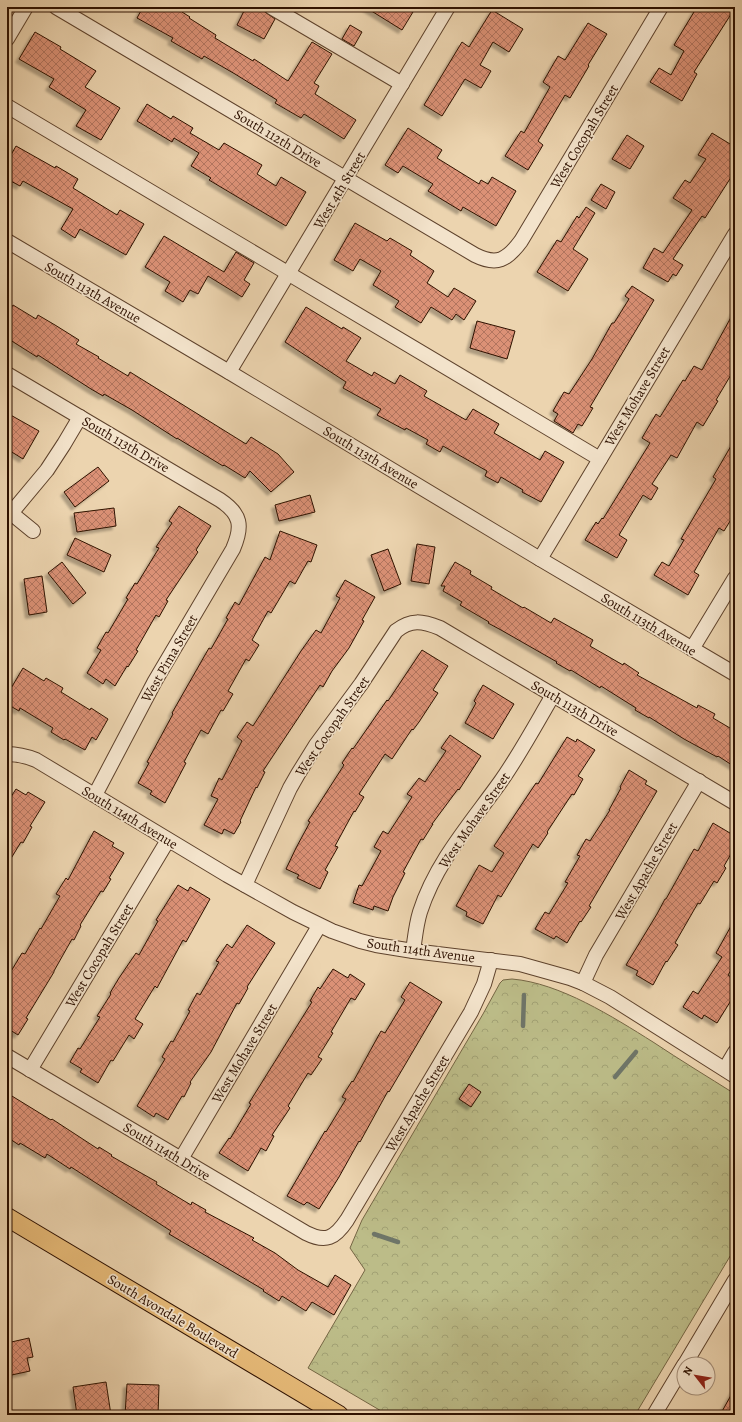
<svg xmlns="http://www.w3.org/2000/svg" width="742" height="1422" font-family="Alegreya,serif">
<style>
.park{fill:url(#park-crowns);stroke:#756644}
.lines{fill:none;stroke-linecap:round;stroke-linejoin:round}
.stream{stroke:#6e7568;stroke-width:4.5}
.building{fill:url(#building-cross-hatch);stroke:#2e1100;filter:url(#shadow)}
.minor-casing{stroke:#5e422c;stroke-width:16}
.major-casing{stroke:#2e1100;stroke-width:20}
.minor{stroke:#f3e3cb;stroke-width:14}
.major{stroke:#e6ba78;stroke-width:18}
.labels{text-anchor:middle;stroke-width:3.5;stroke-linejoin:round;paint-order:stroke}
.street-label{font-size:14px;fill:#2e1100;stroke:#f3e3cb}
</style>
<defs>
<pattern id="park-crowns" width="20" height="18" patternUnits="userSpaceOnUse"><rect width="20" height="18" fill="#bcbc88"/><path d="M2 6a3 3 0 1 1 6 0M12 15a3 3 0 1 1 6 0" fill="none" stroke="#a2a174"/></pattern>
<pattern id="building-cross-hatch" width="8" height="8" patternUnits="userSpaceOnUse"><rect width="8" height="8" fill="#db9176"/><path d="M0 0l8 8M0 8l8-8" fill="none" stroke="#b2755e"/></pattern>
<filter id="shadow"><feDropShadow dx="-3.5" dy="3.5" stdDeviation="1" flood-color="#0004"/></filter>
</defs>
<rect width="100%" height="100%" fill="#ecd4af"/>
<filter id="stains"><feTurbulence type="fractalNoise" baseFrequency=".005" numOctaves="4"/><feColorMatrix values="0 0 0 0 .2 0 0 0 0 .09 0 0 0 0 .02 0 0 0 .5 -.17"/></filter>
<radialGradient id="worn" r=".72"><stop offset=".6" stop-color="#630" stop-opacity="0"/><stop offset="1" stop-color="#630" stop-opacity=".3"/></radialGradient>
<!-- park -->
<path class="park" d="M 512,979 C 560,983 613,1017 653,1042 C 680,1060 708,1077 735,1094 L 735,1248 L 635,1415 L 388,1415 L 308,1368 L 365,1270 L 350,1248 L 362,1220 L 483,1014 L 500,983 L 503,980 Z"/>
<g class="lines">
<!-- stream -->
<g class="stream">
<polyline points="523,1026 524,995"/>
<polyline points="615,1077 636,1052"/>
<polyline points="374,1234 398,1242"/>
<polyline points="558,1413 558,1415"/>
</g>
</g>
<!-- building -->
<g class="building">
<polygon points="143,7 185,7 182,12 190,17 189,18 216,35 215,38 253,61 254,59 288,81 312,42 332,54 314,83 319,86 315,94 356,120 344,139 304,114 301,118 275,103 277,100 235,74 204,56 202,59 171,41 173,38 137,18"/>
<polygon points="246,7 258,7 275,19 264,39 237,25"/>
<polygon points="365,7 416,7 402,30"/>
<polygon points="697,7 735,8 694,72 697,74 682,101 650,82 659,68 671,75 684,51 674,45"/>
<polygon points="492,10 523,29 509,52 493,42 480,65 491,71 481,88 465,79 442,116 424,105 462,42 469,47"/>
<polygon points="588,23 607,34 588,65 589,66 570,98 565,95 538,141 543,145 528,170 505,156 521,131 524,133 550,87 543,82 558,56 565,60"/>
<polygon points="350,25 362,32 354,46 342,39"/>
<polygon points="35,32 61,47 60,49 96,71 85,87 120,108 101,140 76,126 86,110 49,87 54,79 19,59"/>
<polygon points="147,104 171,119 173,116 193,128 190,133 219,150 224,143 262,165 257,174 276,186 281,177 306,192 286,226 209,180 211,178 191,166 199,153 174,138 172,142 137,121"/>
<polygon points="408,128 442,150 437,158 479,184 481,180 488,184 492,177 516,191 496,226 463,207 461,211 428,191 433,184 403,166 398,173 385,165"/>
<polygon points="712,133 735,147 735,171 705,218 702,216 673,259 683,265 676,276 673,274 668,282 643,268 654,248 663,253 692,210 673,198 685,180 690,183 706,159 698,155"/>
<polygon points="627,135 644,146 630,169 612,159"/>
<polygon points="16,146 55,168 56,166 78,179 73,188 117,215 120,210 144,224 126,255 80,229 75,238 61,229 73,209 23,181 20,186 7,179 7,162"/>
<polygon points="601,184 615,192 606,209 591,200"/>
<polygon points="586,207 595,213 573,249 588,259 568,291 537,272 557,240 561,242 577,216 579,218"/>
<polygon points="355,223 387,241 390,238 412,251 410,255 434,271 427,283 448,297 454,288 476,301 464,320 456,314 452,320 431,307 421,323 395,307 399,301 373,285 381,271 360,259 353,271 334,260"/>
<polygon points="164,236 224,272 236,252 254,263 244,280 250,284 242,297 208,276 198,294 190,290 183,302 165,291 170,282 145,267"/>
<polygon points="632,286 654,300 590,407 593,408 582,426 578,424 573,433 554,421 558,414 553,411 564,392 569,394 592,359 612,323 614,323 629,299 625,296"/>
<polygon points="13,305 36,319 38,315 55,325 79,340 76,344 99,357 98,358 128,376 130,372 246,444 251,437 278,454 294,472 271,492 250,471 245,478 224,465 223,466 177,438 177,439 132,410 104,394 103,396 91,389 38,355 37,357 7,338 7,315"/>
<polygon points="306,307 342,329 343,327 361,338 346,361 372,376 374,372 395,384 400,375 427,391 424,396 466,420 473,409 499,424 494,433 540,460 545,451 564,462 541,502 522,492 523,490 501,477 498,483 485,476 487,471 443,446 440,452 426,444 428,440 406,428 405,430 377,415 381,409 343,388 346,382 285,342"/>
<polygon points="735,310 735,368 716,400 718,401 703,426 697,422 677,458 671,455 652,484 658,488 651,500 643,495 619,535 627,540 617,558 585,540 596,522 598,524 602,518 603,519 650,443 642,438 656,414 660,417 683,380 685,381 694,366 702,370"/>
<polygon points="477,321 515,331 507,359 470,348"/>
<polygon points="7,413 39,431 23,459 7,449"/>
<polygon points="735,439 735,513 724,531 719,528 694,572 699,575 688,595 654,575 662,562 669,566 684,540 681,539 716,479 713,477"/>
<polygon points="98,467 109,481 75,507 64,492"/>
<polygon points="310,495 315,512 279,521 275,505"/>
<polygon points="179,506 211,526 196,550 198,552 166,600 168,601 159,617 156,615 136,650 138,651 128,667 127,666 115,686 106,679 103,684 87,673 101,650 97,648 106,632 108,633 128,599 126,598 135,583 137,584 159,548 156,547 172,523 169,521"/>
<polygon points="114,508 116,526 77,532 74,513"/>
<polygon points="280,531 317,545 311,562 308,561 295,584 290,581 271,613 268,611 252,640 259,645 249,661 246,659 228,691 233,694 223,711 221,710 208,734 201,730 184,762 186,763 165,803 150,794 152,791 138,783 149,763 147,762 173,714 172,713 209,648 211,649 228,619 226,618 235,602 239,605 265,557 270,560"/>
<polygon points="75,538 111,555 104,572 67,555"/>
<polygon points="417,544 435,547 429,584 411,581"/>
<polygon points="388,549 401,584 384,591 371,555"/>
<polygon points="62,562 86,593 73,604 48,573"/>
<polygon points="455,562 471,571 470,574 492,587 491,589 523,608 524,607 551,623 554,618 593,640 590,646 623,665 624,663 639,673 637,675 697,708 698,705 715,714 713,718 735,731 735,767 718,756 717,757 684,739 649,717 649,718 635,710 636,708 601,686 600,688 571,670 570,671 556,663 557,662 501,630 488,623 489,622 460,605 462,602 443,591 445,586 441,586"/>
<polygon points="42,576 47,612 29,615 24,579"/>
<polygon points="345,580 375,597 362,620 364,621 349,648 332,671 323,687 320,685 263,771 265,772 257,788 256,787 240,821 241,822 234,834 224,829 222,834 204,825 218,799 211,796 219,778 222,780 242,741 237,737 247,722 253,726 301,651 316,630 321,633 340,598 336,596"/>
<polygon points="422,650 448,666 433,690 438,693 419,722 413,730 412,729 392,759 385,754 359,794 364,797 355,812 354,811 335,846 338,847 325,870 328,872 320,889 297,878 299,875 286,869 296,848 310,822 308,821 344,765 342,763 352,748 353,749 387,700 388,701"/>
<polygon points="23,668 44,681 46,678 63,688 61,692 90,710 91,708 108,719 96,740 92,737 85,750 65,739 64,740 51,732 53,728 20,708 19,711 7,704 7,695"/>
<polygon points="483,685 514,704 493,739 465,723 476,703 474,701"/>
<polygon points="450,735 481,756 459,790 458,789 432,824 433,824 423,840 421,839 403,872 405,873 393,897 388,911 374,906 373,910 353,903 359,885 362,886 381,851 374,847 383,831 388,834 412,797 407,794 419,778 425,782 446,751 441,748"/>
<polygon points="567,737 576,742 577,739 595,750 578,776 583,779 574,795 572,794 547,832 548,833 538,848 533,844 501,897 498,895 483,924 466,916 467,912 456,906 479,865 492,872 504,853 494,846 536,783 538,784"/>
<polygon points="629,770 647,781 645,784 657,791 589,906 591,907 581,922 580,921 567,943 556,936 554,939 535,929 545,912 549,914 568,883 565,882 580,856 577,855 586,839 590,841 610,810 609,810 621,788 620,787"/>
<polygon points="16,789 26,795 28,792 45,802 30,826 32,827 23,843 21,842 7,865 7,803"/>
<polygon points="713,823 735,836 735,847 724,866 726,868 717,883 714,881 700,904 698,903 675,943 678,945 667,962 666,961 653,985 636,975 638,971 626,965 657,914 665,899 666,899 694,849 698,851"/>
<polygon points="94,831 114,843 112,846 124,853 109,878 111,879 103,892 101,891 80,925 81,926 74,940 72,939 54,971 54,972 26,1018 28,1019 18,1035 7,1028 7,978 22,953 25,954 40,928 41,929 60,896 56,894 66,878 68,880"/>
<polygon points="178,885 188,891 190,887 210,899 186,942 183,940 157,988 155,986 135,1019 143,1024 134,1039 129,1035 113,1061 111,1060 98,1083 80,1072 82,1069 70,1062 78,1048 80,1049 100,1017 97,1016 111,994 110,993 119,978 136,953 139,955 158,921 156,920"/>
<polygon points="735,919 735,964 728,975 735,980 735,994 717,1023 704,1015 702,1019 683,1007 693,991 698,994 722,957 716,953"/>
<polygon points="247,925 275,943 247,987 248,988 239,1004 237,1003 211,1052 190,1082 191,1083 184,1097 182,1096 168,1120 156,1113 154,1117 137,1106 165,1059 162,1057 171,1041 173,1042 190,1011 188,1010 197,993 200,995 219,962 216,961 227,944 232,948"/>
<polygon points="333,969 348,978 350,974 365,984 355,1000 351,998 331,1032 333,1033 318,1057 322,1059 311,1075 308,1073 288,1106 290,1108 272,1135 274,1136 266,1151 261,1148 248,1171 219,1153 229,1138 230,1139 251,1104 249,1103 312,1002 310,1001 318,987 320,989"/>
<polygon points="410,982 442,1002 389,1092 388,1091 360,1142 359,1141 339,1177 319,1209 307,1202 304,1205 287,1196 325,1131 326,1132 346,1099 342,1097 352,1081 353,1082 381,1031 385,1033 405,1000 401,997"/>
<polygon points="469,1084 481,1092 471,1107 459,1099"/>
<polygon points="7,1093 51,1120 52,1119 98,1149 99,1147 112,1155 111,1156 157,1182 156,1184 191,1205 192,1202 206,1210 205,1212 254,1238 252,1240 275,1253 298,1270 328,1287 335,1275 351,1285 334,1315 312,1302 306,1311 282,1296 279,1301 263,1291 264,1290 169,1234 171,1231 71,1167 70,1169 47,1154 45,1158 20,1143 19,1145 7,1137"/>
<polygon points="29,1338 33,1357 27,1358 30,1371 7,1376 7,1343"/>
<polygon points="106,1382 111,1415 77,1415 73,1387"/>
<polygon points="127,1384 159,1385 158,1415 125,1415"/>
<polygon points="735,1388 735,1415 720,1415"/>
</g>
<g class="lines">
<!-- minor casing -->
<g class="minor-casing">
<g id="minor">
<path d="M 56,7 L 475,255 C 497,266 507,260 521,241 L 661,7"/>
<polyline points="271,7 402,84"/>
<polyline points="7,39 26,7"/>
<polyline points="7,106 600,459"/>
<polyline points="7,241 229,372 540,559 735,674"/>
<polyline points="229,372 448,7"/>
<path d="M 7,374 L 220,500 C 241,514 243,526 233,549 L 155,681 L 95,795"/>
<polyline points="11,513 33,531"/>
<polyline points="7,518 47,470 64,444 80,417"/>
<polyline points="540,559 735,234"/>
<polyline points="692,649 735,578"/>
<path d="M 7,754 C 18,754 26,756 36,760 L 227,875 L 293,912 L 332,931 L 360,941 L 376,945 L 413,951 L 520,964 L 570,978 L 583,983 L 610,997 L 735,1076"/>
<path d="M 245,885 L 290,788 L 298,774 L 316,745 L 361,684 L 396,631 C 411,619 422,621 440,628 L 735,803"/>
<path d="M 413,951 C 415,938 416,925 420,912 C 436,862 471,823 501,781 C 520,754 536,724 553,695"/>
<polyline points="583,983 596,955 699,781"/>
<path d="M 7,1056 L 306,1233 C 326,1243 335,1238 347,1220 L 471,1012 L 484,984 L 491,960"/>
<polyline points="725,1069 735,1052"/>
<polyline points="30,1070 168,840"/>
<polyline points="181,1159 319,926"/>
<polyline points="685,1364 735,1280"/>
<polyline points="654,1415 684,1365"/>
</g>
</g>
<!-- major casing -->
<g class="major-casing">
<polyline id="major" points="7,1217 339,1415"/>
</g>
<!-- minor -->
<use href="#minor" class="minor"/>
<!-- major -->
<use href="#major" class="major"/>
</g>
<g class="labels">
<!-- street labels -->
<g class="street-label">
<text transform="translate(584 136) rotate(-59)" y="5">West Cocopah Street</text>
<text transform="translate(278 138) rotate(31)" y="5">South 112th Drive</text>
<text transform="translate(339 190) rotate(-59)" y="5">West 4th Street</text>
<text transform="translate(93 292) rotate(30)" y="5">South 113th Avenue</text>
<text transform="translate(637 396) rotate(-59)" y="5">West Mohave Street</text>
<text transform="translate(126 444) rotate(30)" y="5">South 113th Drive</text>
<text transform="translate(371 457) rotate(31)" y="5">South 113th Avenue</text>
<text transform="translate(649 624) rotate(31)" y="5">South 113th Avenue</text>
<text transform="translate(169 658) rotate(-60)" y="5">West Pima Street</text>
<text transform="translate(575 708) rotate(30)" y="5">South 113th Drive</text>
<text transform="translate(332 726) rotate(-55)" y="5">West Cocopah Street</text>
<text transform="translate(130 817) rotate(31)" y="5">South 114th Avenue</text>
<text transform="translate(474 820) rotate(-55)" y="5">West Mohave Street</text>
<text transform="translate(646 871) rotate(-60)" y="5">West Apache Street</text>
<text transform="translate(421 950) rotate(8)" y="5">South 114th Avenue</text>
<text transform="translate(99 955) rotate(-59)" y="5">West Cocopah Street</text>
<text transform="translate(244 1053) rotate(-59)" y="5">West Mohave Street</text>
<text transform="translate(417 1103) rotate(-59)" y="5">West Apache Street</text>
<text transform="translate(167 1151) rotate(31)" y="5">South 114th Drive</text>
<text transform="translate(173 1316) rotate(31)" y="5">South Avondale Boulevard</text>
</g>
</g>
<!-- margin -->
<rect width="742" height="1422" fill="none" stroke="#ecd4af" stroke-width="24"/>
<rect x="8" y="8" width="726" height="1406" fill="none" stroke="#2e1100" stroke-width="2"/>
<rect x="12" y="12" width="718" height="1398" fill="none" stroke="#2e1100"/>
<!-- north arrow -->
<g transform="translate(696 1376) rotate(301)"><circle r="19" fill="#f3e3cb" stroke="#a48f7a"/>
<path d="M0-3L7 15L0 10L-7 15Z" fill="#8f2418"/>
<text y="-6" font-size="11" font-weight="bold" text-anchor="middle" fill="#2e1100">N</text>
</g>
<rect width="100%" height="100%" filter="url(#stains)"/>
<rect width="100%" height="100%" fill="url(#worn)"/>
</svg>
